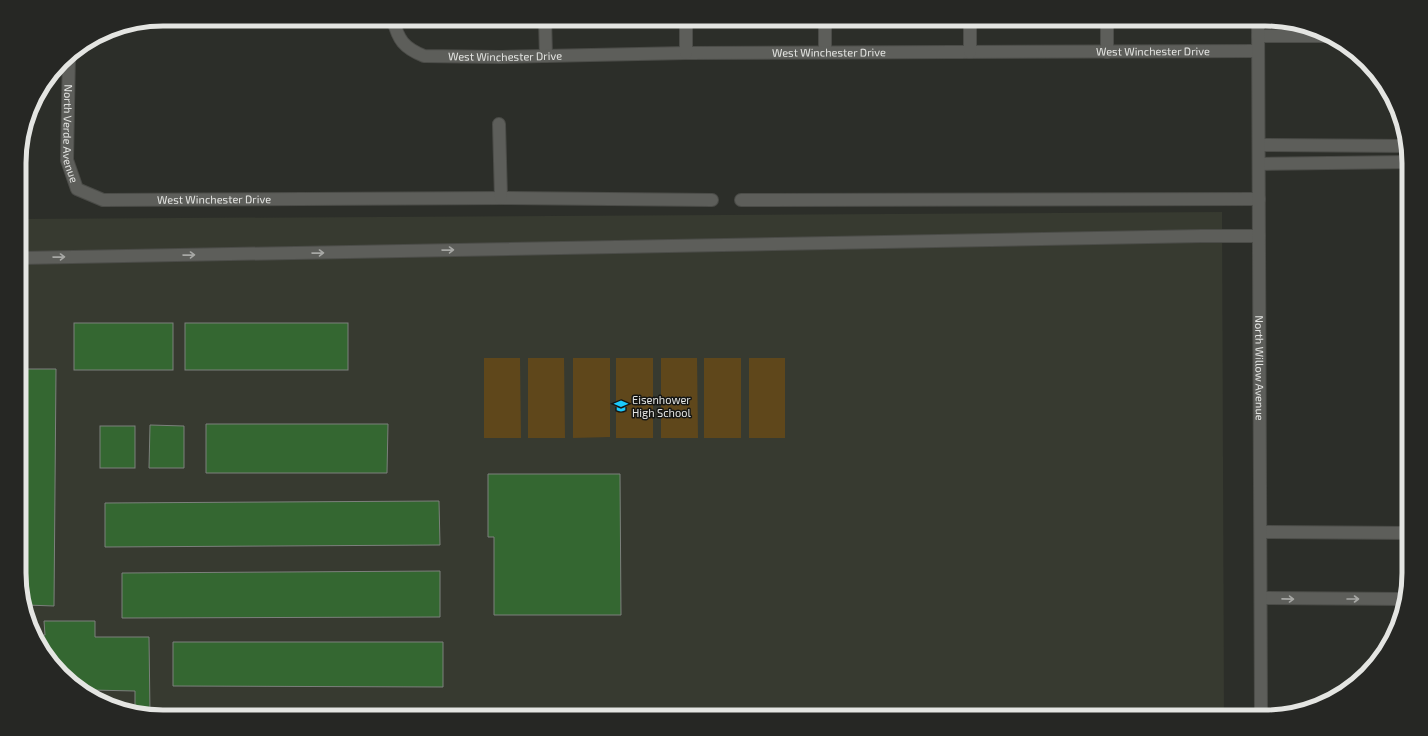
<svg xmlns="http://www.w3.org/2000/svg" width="1428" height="736" font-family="'Exo 2',sans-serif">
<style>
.built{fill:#373a30}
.green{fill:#5f471b}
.building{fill:#346731;stroke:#7c807c}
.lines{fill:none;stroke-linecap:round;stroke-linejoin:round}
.service-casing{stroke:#4b4c48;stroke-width:14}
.minor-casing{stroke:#4b4c48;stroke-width:14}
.tertiary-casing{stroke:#4b4c48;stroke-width:14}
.service{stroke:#5d5e5a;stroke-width:12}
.minor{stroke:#5d5e5a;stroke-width:12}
.tertiary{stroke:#5d5e5a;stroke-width:12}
.oneway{stroke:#a7a8a5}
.labels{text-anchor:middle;stroke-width:3;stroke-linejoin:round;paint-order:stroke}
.street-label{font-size:11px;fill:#e4e5e2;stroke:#151614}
.poi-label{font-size:11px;fill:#e4e5e2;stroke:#151614;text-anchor:start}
.rim{fill:none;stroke:#e4e5e2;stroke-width:5}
</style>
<rect width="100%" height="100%" fill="#2c2e29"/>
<!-- built -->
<polygon class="built" points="1222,212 1224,717 163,717 99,702 49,661 20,592 19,219"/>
<!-- green -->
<g class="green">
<polygon points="484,358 520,358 521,438 484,438"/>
<polygon points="528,358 564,358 565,438 528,438"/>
<polygon points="573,358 610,358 610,437 573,438"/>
<rect x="616" y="358" width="37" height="80"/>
<polygon points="661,358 697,358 698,438 661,438"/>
<rect x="704" y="358" width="37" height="80"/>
<rect x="749" y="358" width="36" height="80"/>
</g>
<!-- building -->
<g class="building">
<rect x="74" y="323" width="99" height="47"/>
<rect x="185" y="323" width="163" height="47"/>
<polygon points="20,369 56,369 54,606 26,605 20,592"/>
<polygon points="206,424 388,424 387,473 206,473"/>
<polygon points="150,425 184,426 184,468 149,468"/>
<rect x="100" y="426" width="35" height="42"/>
<polygon points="488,474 620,474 621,615 494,615 494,537 488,537"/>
<polygon points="439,501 440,545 105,547 105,503"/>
<polygon points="440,571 440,617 122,618 122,573"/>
<polygon points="44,621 95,621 95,637 149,637 150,714 135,710 135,691 91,690 91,695 49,661 38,635 45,635"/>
<polygon points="173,642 443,642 443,687 173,686"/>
</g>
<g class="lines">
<!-- service casing -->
<g class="service-casing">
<g id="service">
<polyline points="545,19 546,56"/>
<polyline points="825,19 825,52"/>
<polyline points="1107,19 1107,52"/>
<polyline points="1258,36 1331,36"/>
<polyline points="1259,145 1408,146"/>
<polyline points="1259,164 1408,162"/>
<polyline points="741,200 1259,199"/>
<polyline points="1261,532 1409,533"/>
<polyline points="1261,598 1403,599"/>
</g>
</g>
<!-- minor casing -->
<g class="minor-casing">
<g id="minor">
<path id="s1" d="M 393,19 C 398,40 404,48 424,56 L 501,57 L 686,53 L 1258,51"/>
<polyline points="970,19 970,52"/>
<polyline points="686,53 686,19"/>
<path id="s2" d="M 69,54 L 67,160 L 77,189 L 103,200 L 505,198 L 712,200"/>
<polyline points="499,124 501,198"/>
<polyline points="20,258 1202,236 1259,236"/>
</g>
</g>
<!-- tertiary casing -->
<g class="tertiary-casing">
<g id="tertiary">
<path id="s3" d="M 1258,19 L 1261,717"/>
</g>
</g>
<!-- service -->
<use href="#service" class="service"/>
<!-- minor -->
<use href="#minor" class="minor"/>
<!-- tertiary -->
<use href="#tertiary" class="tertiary"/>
</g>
<!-- one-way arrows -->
<defs><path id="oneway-shaft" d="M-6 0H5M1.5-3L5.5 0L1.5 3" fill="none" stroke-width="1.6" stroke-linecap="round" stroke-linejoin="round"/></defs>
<g class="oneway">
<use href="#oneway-shaft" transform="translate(448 250) rotate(-1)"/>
<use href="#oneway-shaft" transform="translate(318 253) rotate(-1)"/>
<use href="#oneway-shaft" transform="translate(189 255) rotate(-1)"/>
<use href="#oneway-shaft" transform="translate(59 257) rotate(-1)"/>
<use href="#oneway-shaft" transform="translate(1288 599) rotate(1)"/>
<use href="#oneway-shaft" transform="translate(1353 599)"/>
</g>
<!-- icons -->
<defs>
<g id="school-bare" transform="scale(1.08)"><path d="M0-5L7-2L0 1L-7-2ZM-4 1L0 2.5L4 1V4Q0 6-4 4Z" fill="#1bcafc" stroke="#151614" stroke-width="2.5" paint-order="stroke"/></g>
</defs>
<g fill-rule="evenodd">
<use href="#school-bare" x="621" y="406"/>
</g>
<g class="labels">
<!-- street labels -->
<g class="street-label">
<text dy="4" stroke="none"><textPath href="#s1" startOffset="456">West Winchester Drive</textPath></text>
<text dy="4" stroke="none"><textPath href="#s1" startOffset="780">West Winchester Drive</textPath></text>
<text dy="4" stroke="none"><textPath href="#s1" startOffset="132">West Winchester Drive</textPath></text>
<text dy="4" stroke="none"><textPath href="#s2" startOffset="80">North Verde Avenue</textPath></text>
<text dy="4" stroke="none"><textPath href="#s2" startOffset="276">West Winchester Drive</textPath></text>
<text dy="4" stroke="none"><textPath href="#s3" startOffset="349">North Willow Avenue</textPath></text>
</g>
<!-- poi labels -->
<g class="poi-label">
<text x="632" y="404">Eisenhower<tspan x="632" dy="13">High School</tspan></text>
</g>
</g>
<!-- crop -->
<path d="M0 0H1428V736H0ZM163 26H1265A137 137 0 0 1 1402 163V573A137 137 0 0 1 1265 710H163A137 137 0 0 1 26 573V163A137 137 0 0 1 163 26Z" fill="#262724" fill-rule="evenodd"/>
<path class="rim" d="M163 26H1265A137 137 0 0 1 1402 163V573A137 137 0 0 1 1265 710H163A137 137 0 0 1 26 573V163A137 137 0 0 1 163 26Z"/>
</svg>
